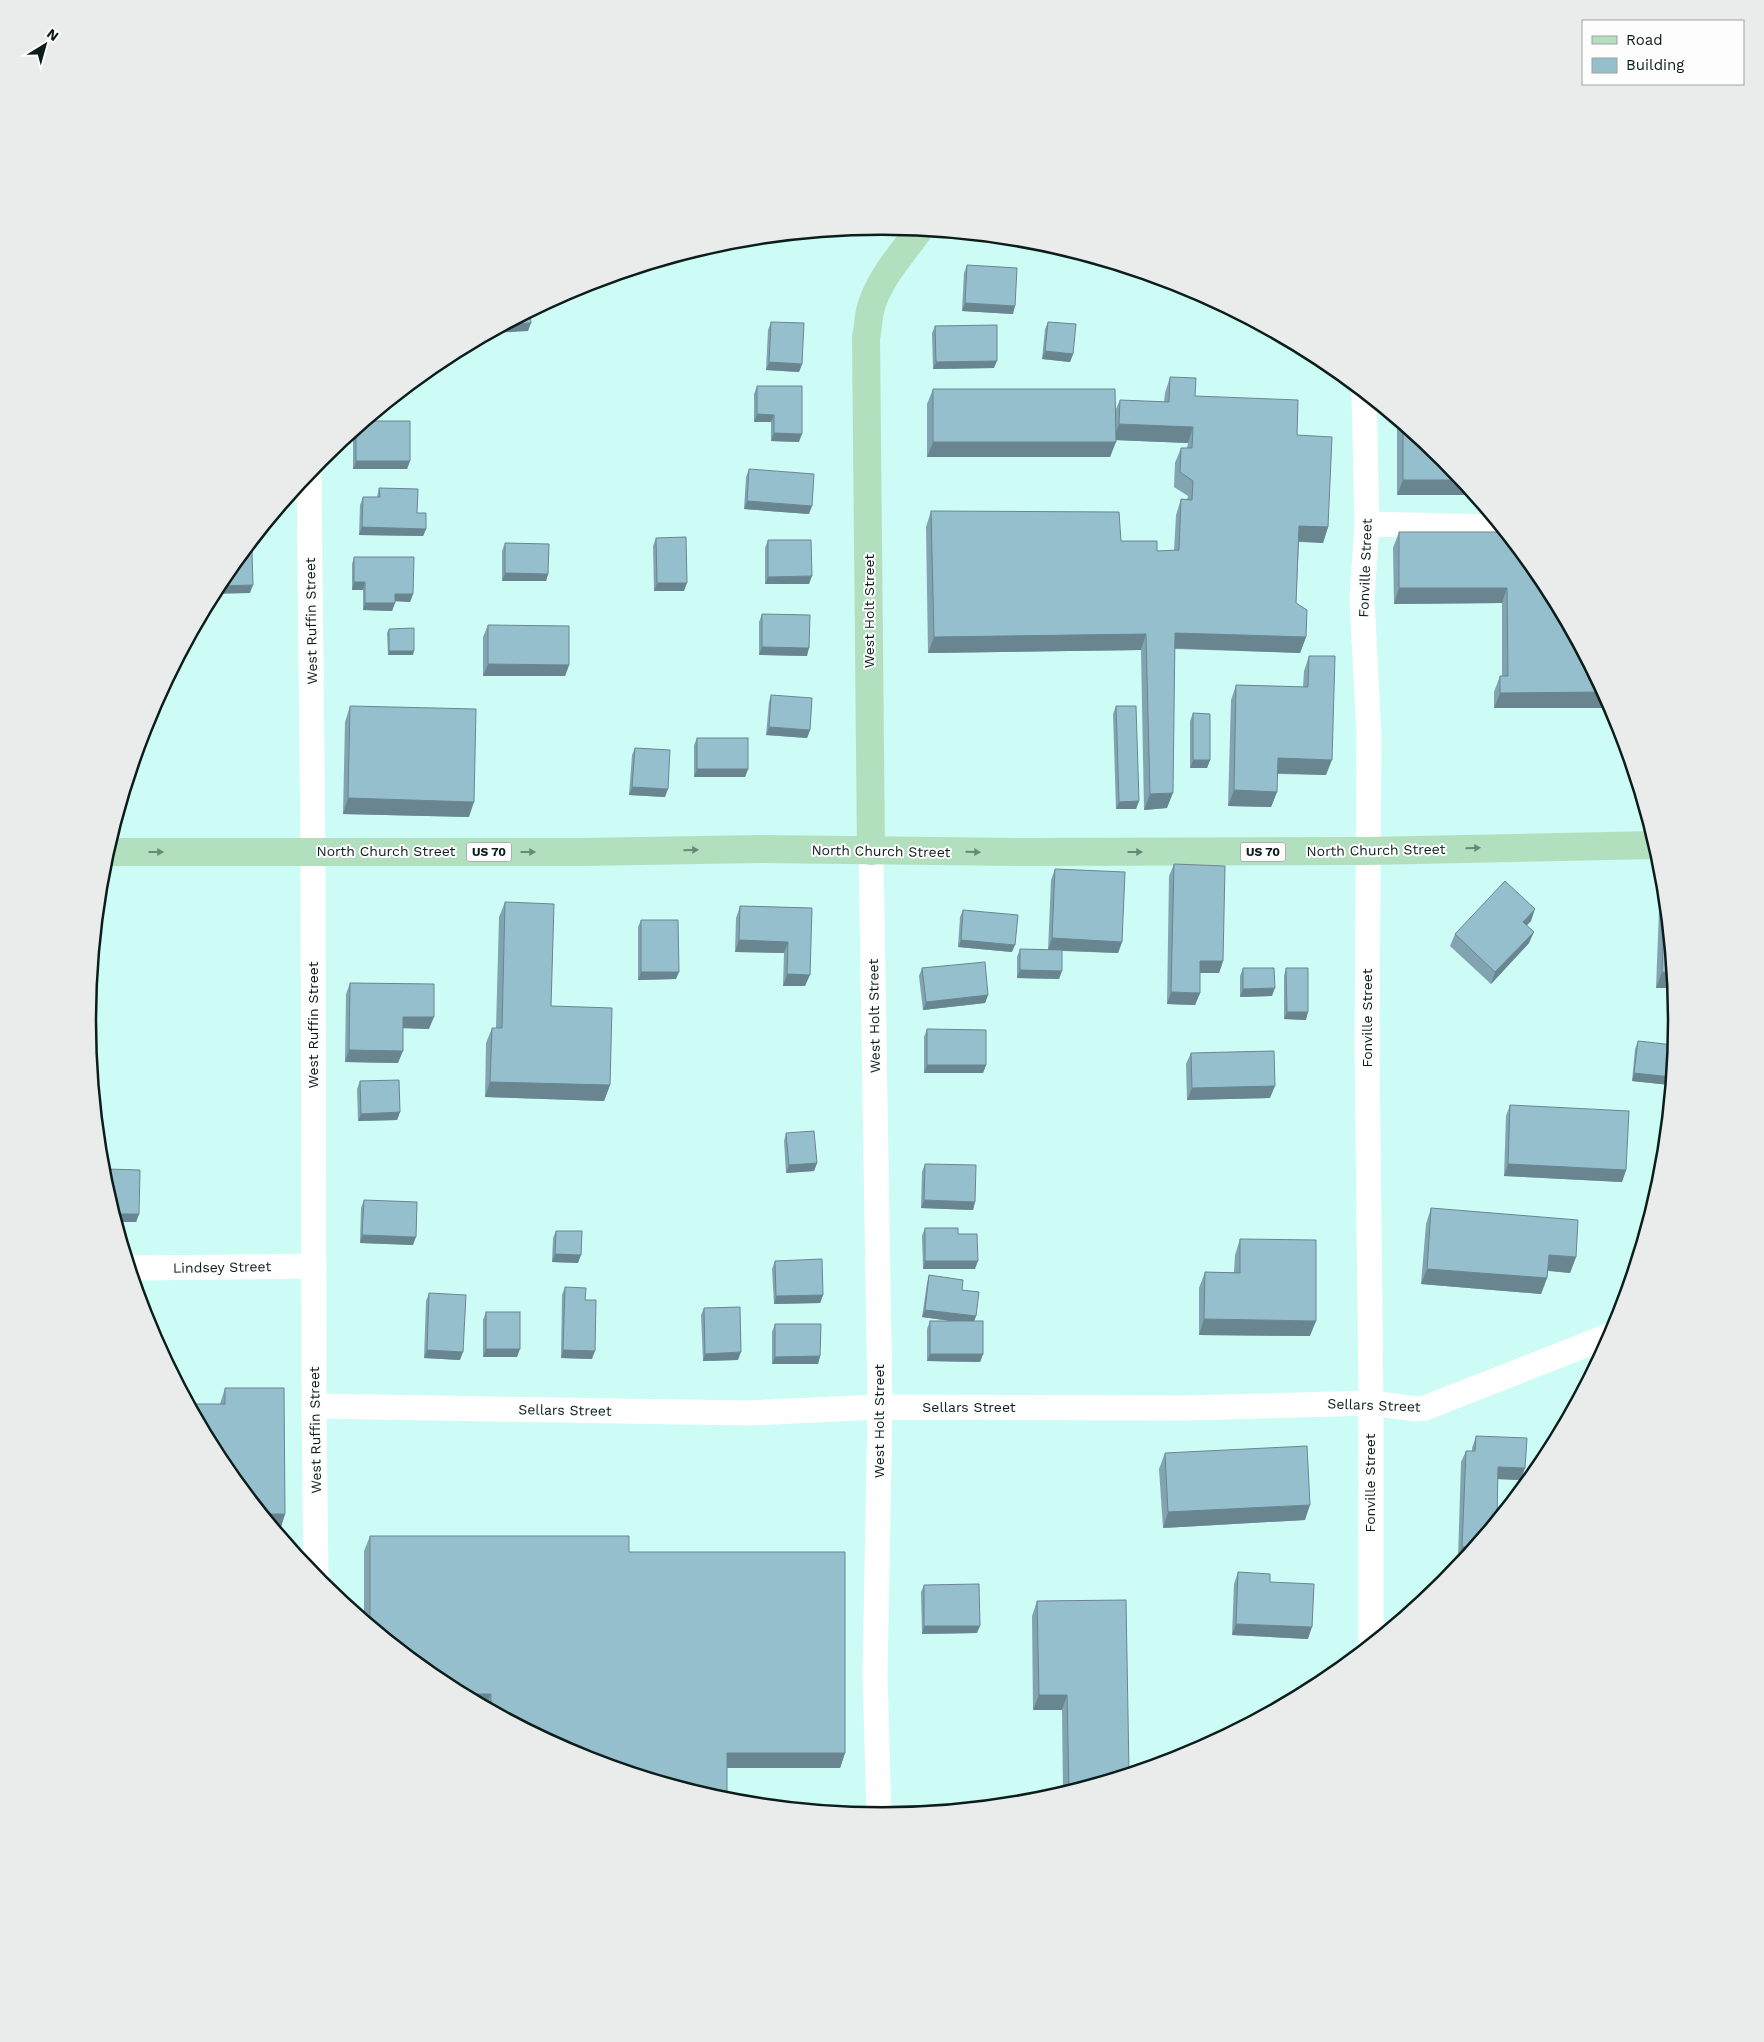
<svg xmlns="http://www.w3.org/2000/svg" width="1764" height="2042" font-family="'Work Sans',sans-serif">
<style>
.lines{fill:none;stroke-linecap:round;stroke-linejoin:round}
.minor{stroke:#fff;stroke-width:25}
.major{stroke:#b2e0be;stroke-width:28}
.wall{fill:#81a4b0}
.shaded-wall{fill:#698690}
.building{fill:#96bfcd;stroke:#698690}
.oneway{fill:#678975}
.labels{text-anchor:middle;stroke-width:4;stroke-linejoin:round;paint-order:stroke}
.shield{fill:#fdfdfd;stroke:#546160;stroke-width:1}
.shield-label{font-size:12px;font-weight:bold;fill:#0c1e1c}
.street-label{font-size:14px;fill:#0c1e1c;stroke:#fdfdfd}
.rim{fill:none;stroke:#0c1e1c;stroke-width:2.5}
</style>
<rect width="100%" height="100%" fill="#cdfbf5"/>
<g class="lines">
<!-- minor -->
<g class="minor">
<polyline points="1364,394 1367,524 1362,598 1369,736 1367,1045 1371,1403 1371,1643"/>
<polyline points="309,473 313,851 314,1406 316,1578"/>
<polyline points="1367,524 1499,527"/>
<polyline points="871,851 880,1407 875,1675 879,1815"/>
<polyline points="131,1268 314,1266"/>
<polyline points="314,1406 748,1413 880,1407 1184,1408 1371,1403 1417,1409 1425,1408 1611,1335"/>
</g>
<!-- major -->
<g class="major">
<path d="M 871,851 L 866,338 C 868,329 868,320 870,311 C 877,281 901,255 919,230"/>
<polyline points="107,852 582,852 761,849 1025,852 1367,851 1655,845"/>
</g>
</g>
<!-- wall -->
<g class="wall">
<polygon points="967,265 1013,314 962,311 964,273"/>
<polygon points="771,322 802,364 799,372 766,370 768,330"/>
<polygon points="1048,322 1073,354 1070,362 1042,359 1045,329"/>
<polygon points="935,326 994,368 933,369 932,333"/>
<polygon points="1170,377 1195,396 1297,435 1328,527 1323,543 1299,542 1296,603 1306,637 1300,653 1175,649 1167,808 1144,810 1141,650 928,653 926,527 931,511 1121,541 1157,551 1174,551 1176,515 1181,499 1187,500 1188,496 1174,487 1175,463 1181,448 1187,448 1188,443 1116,440 1110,457 927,457 927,404 933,389 1115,411 1120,400 1164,402 1165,393"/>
<polygon points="757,386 799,442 771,441 771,422 754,422 754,394"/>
<polygon points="367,421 410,461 407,469 353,469 353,432"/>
<polygon points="1397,421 1444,459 1474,495 1397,495"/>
<polygon points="749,469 809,514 744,509 746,477"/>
<polygon points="379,488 426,529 423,536 359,535 360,505 363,497 377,497"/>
<polygon points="1399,532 1543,580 1611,708 1494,708 1494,692 1500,676 1502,676 1502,603 1394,604 1393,548"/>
<polygon points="656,538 684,591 654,591 653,546"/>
<polygon points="768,540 809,584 765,584 765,548"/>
<polygon points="505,543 548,574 546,581 502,581 502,551"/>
<polygon points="354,557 413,594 410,602 395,601 392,611 363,610 363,590 352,590 352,564"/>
<polygon points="762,614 807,656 759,655 759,622"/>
<polygon points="488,625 569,665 565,676 483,676 483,637"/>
<polygon points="389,629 413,655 388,655 387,633"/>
<polygon points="1309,656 1326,775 1277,774 1277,792 1271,807 1228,806 1231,700 1236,685 1303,687 1304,671"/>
<polygon points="771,695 810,730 807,738 766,735 769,702"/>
<polygon points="350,706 469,817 343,814 345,722"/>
<polygon points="1116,706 1139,801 1136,809 1116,809 1113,714"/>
<polygon points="1193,713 1210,760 1207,768 1190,768 1190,721"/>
<polygon points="697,738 748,769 745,777 694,777 694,745"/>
<polygon points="635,748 665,797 629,795 632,755"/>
<polygon points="1174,864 1223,961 1219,973 1200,973 1200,993 1195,1005 1167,1004 1169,876"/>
<polygon points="1055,869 1122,942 1118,953 1062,951 1059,979 1017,978 1017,957 1020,949 1048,950 1051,880"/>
<polygon points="1662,878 1673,988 1656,988 1660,884"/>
<polygon points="505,902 551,1006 610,1085 604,1101 485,1097 486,1043 492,1028 496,1028 499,917"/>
<polygon points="740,906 812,908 805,986 783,986 784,953 735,952 736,918"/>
<polygon points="963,910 1012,952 958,947 960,917"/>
<polygon points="641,920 676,979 638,980 638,927"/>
<polygon points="1531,921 1527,925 1529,943 1491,984 1450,946 1455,934"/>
<polygon points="922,968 988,995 985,1003 923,1010 919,976"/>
<polygon points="1243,968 1272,996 1240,997 1240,976"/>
<polygon points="1286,968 1306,1020 1284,1019 1284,976"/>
<polygon points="350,983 429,1029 403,1028 398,1063 345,1062 346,994"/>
<polygon points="927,1029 986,1065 983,1073 924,1073 924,1037"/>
<polygon points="1638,1041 1674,1045 1670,1085 1632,1081 1635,1049"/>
<polygon points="1191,1053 1270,1098 1187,1100 1186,1064"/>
<polygon points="360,1081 400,1112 397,1120 358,1121 357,1089"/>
<polygon points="1510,1105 1626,1170 1622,1182 1504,1176 1506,1116"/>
<polygon points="786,1133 817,1163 814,1171 786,1173 784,1141"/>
<polygon points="925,1164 975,1202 973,1210 921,1208 922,1172"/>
<polygon points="106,1169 139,1214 136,1222 117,1222 103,1177"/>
<polygon points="1661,1176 1655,1197 1652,1195 1656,1184"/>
<polygon points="364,1200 413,1245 360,1243 361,1208"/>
<polygon points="1431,1208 1576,1257 1570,1273 1548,1271 1547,1278 1541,1294 1421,1284 1426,1224"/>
<polygon points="925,1228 958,1234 975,1269 923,1269 922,1236"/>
<polygon points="556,1231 578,1263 552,1262 553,1238"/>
<polygon points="1240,1239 1310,1336 1199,1335 1199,1288 1205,1272 1234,1272 1235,1255"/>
<polygon points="775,1261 823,1295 820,1303 774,1304 772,1269"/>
<polygon points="929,1275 962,1290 976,1316 974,1321 983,1354 980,1362 927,1361 927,1329 930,1321 951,1321 922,1317 927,1283"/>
<polygon points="565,1287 585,1300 592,1359 561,1358 562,1295"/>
<polygon points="429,1293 460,1360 424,1358 426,1301"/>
<polygon points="704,1308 738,1360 703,1361 701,1315"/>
<polygon points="486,1312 517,1357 483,1357 483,1320"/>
<polygon points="775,1324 820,1356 818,1364 772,1364 772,1332"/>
<polygon points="225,1388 285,1514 280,1530 277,1530 221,1462 220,1404"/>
<polygon points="1476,1436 1521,1480 1498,1479 1458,1558 1461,1462 1466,1451 1472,1451 1472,1448"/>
<polygon points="1165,1453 1305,1520 1163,1528 1159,1469"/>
<polygon points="370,1536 629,1552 845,1753 840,1768 727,1768 578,1755 440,1681 364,1619 364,1551"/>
<polygon points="1238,1572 1270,1582 1308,1639 1232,1635 1234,1584"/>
<polygon points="924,1585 977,1633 922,1634 921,1592"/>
<polygon points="1037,1601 1129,1772 1063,1792 1062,1710 1033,1710 1032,1616"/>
</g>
<!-- shaded-wall -->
<g class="shaded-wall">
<polygon points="965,303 1015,306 1013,314 962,311"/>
<polygon points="531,323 528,331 493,333 508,324"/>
<polygon points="1045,351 1073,354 1070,362 1042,359"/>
<polygon points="997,361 994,368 933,369 936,362"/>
<polygon points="769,362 802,364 799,372 766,370"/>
<polygon points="757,414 774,415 771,422 754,422"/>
<polygon points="1119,424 1193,427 1188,443 1113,440"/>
<polygon points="774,433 802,434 799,442 771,441"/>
<polygon points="933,442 1116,442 1110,457 927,457"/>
<polygon points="356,461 410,461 407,469 353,469"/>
<polygon points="1403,480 1461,480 1474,495 1397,495"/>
<polygon points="747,501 812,506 809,514 744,509"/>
<polygon points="1299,526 1328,527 1323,543 1294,541"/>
<polygon points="362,527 426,529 423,536 359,535"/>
<polygon points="505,573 548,574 546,581 502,581"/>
<polygon points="812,576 809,584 765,584 768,577"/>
<polygon points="354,582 365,582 363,590 352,590"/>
<polygon points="657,583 687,583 684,591 654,591"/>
<polygon points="253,585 250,593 214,594 218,586"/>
<polygon points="1399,588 1507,588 1502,603 1394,604"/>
<polygon points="395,594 413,594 410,602 392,601"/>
<polygon points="365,603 395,603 392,611 363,610"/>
<polygon points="1175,633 1306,637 1300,653 1170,648"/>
<polygon points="1146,634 1141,650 928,653 934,637"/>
<polygon points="762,647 809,648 807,656 759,655"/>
<polygon points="389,651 414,651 413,655 388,655"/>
<polygon points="488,664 569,665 565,676 483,676"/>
<polygon points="1603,692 1611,708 1494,708 1500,693"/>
<polygon points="769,727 810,730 807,738 766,735"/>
<polygon points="1278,758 1332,760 1326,775 1272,773"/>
<polygon points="1193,760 1210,760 1207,768 1190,768"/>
<polygon points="697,769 748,769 745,777 694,777"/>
<polygon points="632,787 668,789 665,797 629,795"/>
<polygon points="1234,790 1277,792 1271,807 1228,806"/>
<polygon points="1173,793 1167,808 1144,810 1150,794"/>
<polygon points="348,798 474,802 469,817 343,814"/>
<polygon points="1139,801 1136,809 1116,809 1119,802"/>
<polygon points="1535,909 1531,921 1519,934 1523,922"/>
<polygon points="1534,932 1529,943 1491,984 1495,972"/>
<polygon points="1052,938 1122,942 1118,953 1048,950"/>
<polygon points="739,940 788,942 784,953 735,952"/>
<polygon points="961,940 1015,945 1012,952 958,947"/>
<polygon points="1200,961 1223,961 1219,973 1196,973"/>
<polygon points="1020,970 1062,971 1059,979 1017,978"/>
<polygon points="641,972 679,972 676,979 638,980"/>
<polygon points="1662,972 1672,973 1673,988 1656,988"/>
<polygon points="787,974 810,975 805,986 783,986"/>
<polygon points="1275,988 1272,996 1240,997 1243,989"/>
<polygon points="1171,992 1200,993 1195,1005 1167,1004"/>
<polygon points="988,995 985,1003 923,1010 926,1002"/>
<polygon points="1287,1012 1308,1012 1306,1020 1284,1019"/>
<polygon points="403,1017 434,1017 429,1029 399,1028"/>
<polygon points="349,1050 403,1051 398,1063 345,1062"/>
<polygon points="927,1065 986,1065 983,1073 924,1073"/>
<polygon points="1634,1073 1671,1077 1670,1085 1632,1081"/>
<polygon points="490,1082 610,1085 604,1101 485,1097"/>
<polygon points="1275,1086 1270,1098 1187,1100 1192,1088"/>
<polygon points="400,1112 397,1120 358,1121 361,1114"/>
<polygon points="817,1163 814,1171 786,1173 789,1165"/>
<polygon points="1508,1164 1626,1170 1622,1182 1504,1176"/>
<polygon points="924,1200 975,1202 973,1210 921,1208"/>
<polygon points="114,1214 139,1214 136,1222 117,1222"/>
<polygon points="362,1235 416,1237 413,1245 360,1243"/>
<polygon points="555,1254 581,1255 578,1263 552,1262"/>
<polygon points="1549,1255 1576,1257 1570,1273 1543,1270"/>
<polygon points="925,1261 978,1261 975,1269 923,1269"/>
<polygon points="1427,1269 1547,1278 1541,1294 1421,1284"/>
<polygon points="823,1295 820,1303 774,1304 776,1296"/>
<polygon points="925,1310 976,1316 973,1324 922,1317"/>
<polygon points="1204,1319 1316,1321 1310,1336 1199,1335"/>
<polygon points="486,1349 520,1349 517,1357 483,1357"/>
<polygon points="427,1350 463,1352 460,1360 424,1358"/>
<polygon points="563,1350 595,1351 592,1359 561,1358"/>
<polygon points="741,1352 738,1360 703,1361 705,1354"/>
<polygon points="930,1354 983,1354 980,1362 927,1361"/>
<polygon points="820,1356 818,1364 772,1364 775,1357"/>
<polygon points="1498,1467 1525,1468 1521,1480 1494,1479"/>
<polygon points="1310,1505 1305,1520 1163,1528 1168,1512"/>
<polygon points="264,1514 285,1514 280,1530 277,1530"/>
<polygon points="1462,1547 1473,1547 1464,1559 1458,1558"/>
<polygon points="1236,1624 1312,1627 1308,1639 1232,1635"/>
<polygon points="924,1626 980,1626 977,1633 922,1634"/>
<polygon points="464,1694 491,1694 486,1706"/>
<polygon points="1039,1695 1067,1695 1062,1710 1033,1710"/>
<polygon points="727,1753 845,1753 840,1768 721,1768"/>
</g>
<!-- building -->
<g class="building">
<polygon points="967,265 1017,268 1015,306 965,303"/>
<polygon points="530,312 531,323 508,324"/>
<polygon points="771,322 804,323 802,364 769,362"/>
<polygon points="1048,322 1076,324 1073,354 1045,351"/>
<polygon points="997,325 997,361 936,362 935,326"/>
<polygon points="1170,377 1196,378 1195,396 1298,400 1297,435 1332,437 1328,527 1299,526 1296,603 1307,610 1306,637 1175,633 1173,793 1150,794 1146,634 934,637 931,511 1119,512 1121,541 1157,541 1157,551 1179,550 1181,499 1192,500 1193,481 1180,472 1181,448 1192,448 1193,427 1119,424 1120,400 1169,402"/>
<polygon points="757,386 802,386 802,434 774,433 774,415 757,414"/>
<polygon points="933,389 1115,389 1116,442 933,442"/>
<polygon points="367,421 410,421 410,461 356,461 356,430"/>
<polygon points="1403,426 1444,459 1461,480 1403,480"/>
<polygon points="749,469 814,474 812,506 747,501"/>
<polygon points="379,488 418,489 417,513 426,513 426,529 362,527 363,497 380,497"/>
<polygon points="1399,532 1504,532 1543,580 1603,692 1500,693 1500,676 1508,676 1507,588 1399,588"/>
<polygon points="686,537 687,583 657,583 656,538"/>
<polygon points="768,540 811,540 812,576 768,577"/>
<polygon points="505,543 549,544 548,574 505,573"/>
<polygon points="252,552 253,585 218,586 222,579 244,553"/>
<polygon points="354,557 414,557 413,594 395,594 395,603 365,603 365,582 354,582"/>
<polygon points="762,614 810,615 809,648 762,647"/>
<polygon points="488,625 569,626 569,665 488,664"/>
<polygon points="414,628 414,651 389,651 389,629"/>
<polygon points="1309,656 1335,656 1332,760 1278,758 1277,792 1234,790 1236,685 1308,687"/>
<polygon points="771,695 812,698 810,730 769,727"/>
<polygon points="350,706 476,709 474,802 348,798"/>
<polygon points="1116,706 1136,706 1139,801 1119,802"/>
<polygon points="1193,713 1210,714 1210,760 1193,760"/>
<rect x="697" y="738" width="51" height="31"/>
<polygon points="635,748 670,750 668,789 632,787"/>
<polygon points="1174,864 1225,866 1223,961 1200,961 1200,993 1171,992"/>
<polygon points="1055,869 1125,872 1122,942 1052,938"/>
<polygon points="1505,881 1535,909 1523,922 1534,932 1495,972 1455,934"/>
<polygon points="1665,900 1672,973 1662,972"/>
<polygon points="505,902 554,904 551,1006 612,1008 610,1085 490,1082 492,1028 502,1028"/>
<polygon points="740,906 812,908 810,975 787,974 788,942 739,940"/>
<polygon points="963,910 1018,915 1015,945 961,940"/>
<polygon points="641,920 678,920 679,972 641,972"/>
<polygon points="1020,949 1062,950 1062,971 1020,970"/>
<polygon points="985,962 988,995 926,1002 922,968"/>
<polygon points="1243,968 1274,968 1275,988 1243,989"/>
<polygon points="1286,968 1308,968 1308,1012 1287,1012"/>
<polygon points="350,983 434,984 434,1017 403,1017 403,1051 349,1050"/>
<polygon points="927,1029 986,1030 986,1065 927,1065"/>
<polygon points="1638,1041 1674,1045 1671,1077 1634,1073"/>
<polygon points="1274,1051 1275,1086 1192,1088 1191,1053"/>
<polygon points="399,1080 400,1112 361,1114 360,1081"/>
<polygon points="1510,1105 1629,1111 1626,1170 1508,1164"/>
<polygon points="814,1131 817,1163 789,1165 786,1133"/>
<polygon points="925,1164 976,1165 975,1202 924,1200"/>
<polygon points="106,1169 140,1170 139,1214 114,1214 106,1185"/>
<polygon points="1661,1176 1658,1185 1656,1184"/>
<polygon points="364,1200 417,1202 416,1237 362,1235"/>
<polygon points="1431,1208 1578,1220 1576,1257 1549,1255 1547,1278 1427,1269"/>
<polygon points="925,1228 958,1228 958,1234 977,1234 978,1261 925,1261"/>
<polygon points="556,1231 582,1231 581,1255 555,1254"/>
<polygon points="1240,1239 1316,1240 1316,1321 1204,1319 1205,1272 1240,1273"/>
<polygon points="822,1259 823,1295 776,1296 775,1261"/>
<polygon points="929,1275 963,1280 962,1290 979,1292 976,1316 925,1310"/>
<polygon points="565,1287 586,1288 585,1300 596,1300 595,1351 563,1350"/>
<polygon points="429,1293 466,1295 463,1352 427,1350"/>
<polygon points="740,1307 741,1352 705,1354 704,1308"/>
<rect x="486" y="1312" width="34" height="37"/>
<rect x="930" y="1321" width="53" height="33"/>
<polygon points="775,1324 821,1324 820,1356 775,1357"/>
<polygon points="225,1388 284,1388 285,1514 264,1514 221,1462 190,1404 225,1404"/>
<polygon points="1476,1436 1527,1438 1525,1468 1498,1467 1497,1518 1473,1547 1462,1547 1466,1451 1475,1451"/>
<polygon points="1307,1446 1310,1505 1168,1512 1165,1453"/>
<polygon points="370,1536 629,1536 629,1552 845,1552 845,1753 727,1753 727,1800 578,1755 491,1708 491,1694 464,1694 440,1681 370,1624"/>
<polygon points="1238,1572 1270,1574 1270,1582 1314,1584 1312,1627 1236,1624"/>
<polygon points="979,1584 980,1626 924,1626 924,1585"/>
<polygon points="1126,1600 1129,1772 1069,1790 1067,1695 1039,1695 1037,1601"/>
</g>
<!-- one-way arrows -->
<defs><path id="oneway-solid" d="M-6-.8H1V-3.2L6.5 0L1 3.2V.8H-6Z" transform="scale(1.25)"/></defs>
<g class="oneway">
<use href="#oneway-solid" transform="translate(1473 848) rotate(-1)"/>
<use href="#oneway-solid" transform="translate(691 850) rotate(-1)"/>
<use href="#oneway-solid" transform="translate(156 852)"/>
<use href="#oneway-solid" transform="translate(528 852)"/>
<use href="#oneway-solid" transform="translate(973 852) rotate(1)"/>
<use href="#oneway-solid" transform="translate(1135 852)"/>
</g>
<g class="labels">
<!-- shield labels -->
<g class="shield">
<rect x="466.5" y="842.5" width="45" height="19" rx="4"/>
<rect x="1240.5" y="842.5" width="45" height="19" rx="4"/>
</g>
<g class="shield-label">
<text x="489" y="856">US 70</text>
<text x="1263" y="856">US 70</text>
</g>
<!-- street labels -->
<g class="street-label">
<text transform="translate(1365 568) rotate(-88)" y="5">Fonville Street</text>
<text transform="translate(869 611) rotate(-90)" y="5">West Holt Street</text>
<text transform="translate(311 621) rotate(-91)" y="5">West Ruffin Street</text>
<text transform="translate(1376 850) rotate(-1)" y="5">North Church Street</text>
<text x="386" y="856">North Church Street</text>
<text transform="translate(881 851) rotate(1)" y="5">North Church Street</text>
<text transform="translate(874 1016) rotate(-91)" y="5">West Holt Street</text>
<text transform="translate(1367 1018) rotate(-90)" y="5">Fonville Street</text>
<text transform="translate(313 1025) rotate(-90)" y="5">West Ruffin Street</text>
<text transform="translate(222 1267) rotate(-1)" y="5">Lindsey Street</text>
<text transform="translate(1374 1405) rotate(2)" y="5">Sellars Street</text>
<text x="969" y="1412">Sellars Street</text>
<text transform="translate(565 1410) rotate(1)" y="5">Sellars Street</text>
<text transform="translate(879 1421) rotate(-90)" y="5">West Holt Street</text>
<text transform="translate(315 1430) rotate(-91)" y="5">West Ruffin Street</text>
<text transform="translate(1370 1483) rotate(-90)" y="5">Fonville Street</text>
</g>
</g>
<!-- crop -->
<path d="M0 0H1764V2042H0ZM96 1021a786 786 0 1 1 1572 0a786 786 0 1 1-1572 0Z" fill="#eaebeb" fill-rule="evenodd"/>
<path class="rim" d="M96 1021a786 786 0 1 1 1572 0a786 786 0 1 1-1572 0Z"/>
<!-- legend -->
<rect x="1582" y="20" width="162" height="65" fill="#fdfdfd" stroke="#9da4a3"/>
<rect x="1592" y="36" width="25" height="8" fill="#b2e0be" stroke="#9da4a3"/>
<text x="1626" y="45" font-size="15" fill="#0c1e1c">Road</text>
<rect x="1592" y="58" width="25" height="15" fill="#96bfcd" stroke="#9da4a3"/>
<text x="1626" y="70" font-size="15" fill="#0c1e1c">Building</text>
<!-- north arrow -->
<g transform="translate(45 45) rotate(37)" stroke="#fdfdfd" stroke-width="4" paint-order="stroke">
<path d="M0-4L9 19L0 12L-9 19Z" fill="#0c1e1c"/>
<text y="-8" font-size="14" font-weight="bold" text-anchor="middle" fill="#0c1e1c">N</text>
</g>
</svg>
